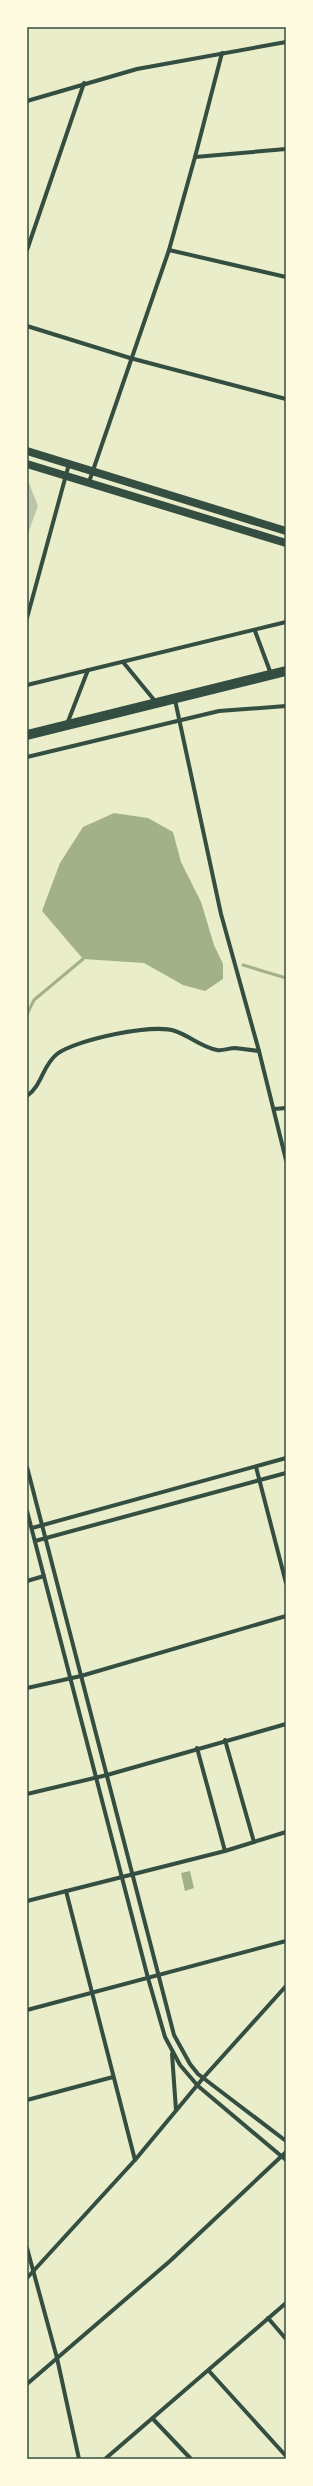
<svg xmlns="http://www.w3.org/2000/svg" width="313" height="2486" font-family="'Zilla Slab',serif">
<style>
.water{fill:#a3b18a}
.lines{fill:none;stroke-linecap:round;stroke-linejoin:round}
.stream{stroke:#a3b18a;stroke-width:3}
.building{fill:#bcc5a7}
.minor{stroke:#344e41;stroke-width:4}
.secondary{stroke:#344e41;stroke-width:8}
.primary{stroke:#344e41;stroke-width:10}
.neatline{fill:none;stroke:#344e41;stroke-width:1.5}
</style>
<rect width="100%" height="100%" fill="#e9edc9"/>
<!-- water -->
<g class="water">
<polygon points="114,813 148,818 173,832 181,862 201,902 214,945 223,964 223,979 205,991 183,985 144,963 83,959 42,911 60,863 83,827"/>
<polygon points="190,1871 194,1888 185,1891 181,1873"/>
</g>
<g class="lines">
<!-- stream -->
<g class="stream">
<polyline points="243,965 286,978"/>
<polyline points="27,1014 34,1000 83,959"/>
</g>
</g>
<!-- building -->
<polygon class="building" points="27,478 38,506 27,536"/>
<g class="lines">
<!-- minor -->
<g class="minor">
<polyline points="27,101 137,69 286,42"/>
<polyline points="195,157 286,149"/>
<polyline points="27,250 84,83"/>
<polyline points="169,250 286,277"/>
<polyline points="27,326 130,358 286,399"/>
<polyline points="89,482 169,250 195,157 222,53"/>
<polyline points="27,618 69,464"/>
<polyline points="255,631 271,674"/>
<polyline points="123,662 155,701"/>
<polyline points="27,685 286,622"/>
<polyline points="175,700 221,914 259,1051 286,1160"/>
<polyline points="67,724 88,670"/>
<polyline points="27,757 219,711 286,706"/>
<path d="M 27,1096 C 43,1084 42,1066 57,1054 C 75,1040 153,1023 175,1031 C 190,1036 201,1047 217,1050 C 223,1051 229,1048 235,1048 C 243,1049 251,1050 259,1051"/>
<polyline points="274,1109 286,1108"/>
<polyline points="27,1467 174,2035 190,2064 198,2074 286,2141"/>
<polyline points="256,1467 286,1583"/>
<polyline points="27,1511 148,1978 165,2037 180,2065 198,2086 286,2160"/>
<polyline points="32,1528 286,1458"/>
<polyline points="35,1541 286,1473"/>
<polyline points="27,1581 44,1576"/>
<polyline points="27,1688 81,1676 286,1616"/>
<polyline points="225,1740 254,1842"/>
<polyline points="197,1748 225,1851"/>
<polyline points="27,1794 107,1775 286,1724"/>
<polyline points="66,1891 135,2160"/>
<polyline points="27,1901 225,1851 286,1832"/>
<polyline points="27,2010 286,1941"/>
<polyline points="172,2054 176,2110"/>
<polyline points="27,2100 113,2077"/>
<polyline points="27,2248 57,2358 79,2459"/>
<polyline points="27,2278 135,2160 204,2077 286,1986"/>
<polyline points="268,2318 286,2339"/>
<polyline points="209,2371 286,2456"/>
<polyline points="27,2384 170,2261 286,2152"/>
<polyline points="153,2419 191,2459"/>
<polyline points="105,2459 286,2303"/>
</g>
<!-- secondary -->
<g class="secondary">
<polyline points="27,451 286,531"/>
<polyline points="27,464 286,543"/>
</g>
<!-- primary -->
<polyline class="primary" points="27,735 286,671"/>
</g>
<!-- border -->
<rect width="313" height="2486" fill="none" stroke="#fefae0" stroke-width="56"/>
<rect x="28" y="28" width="257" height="2430" class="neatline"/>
</svg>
